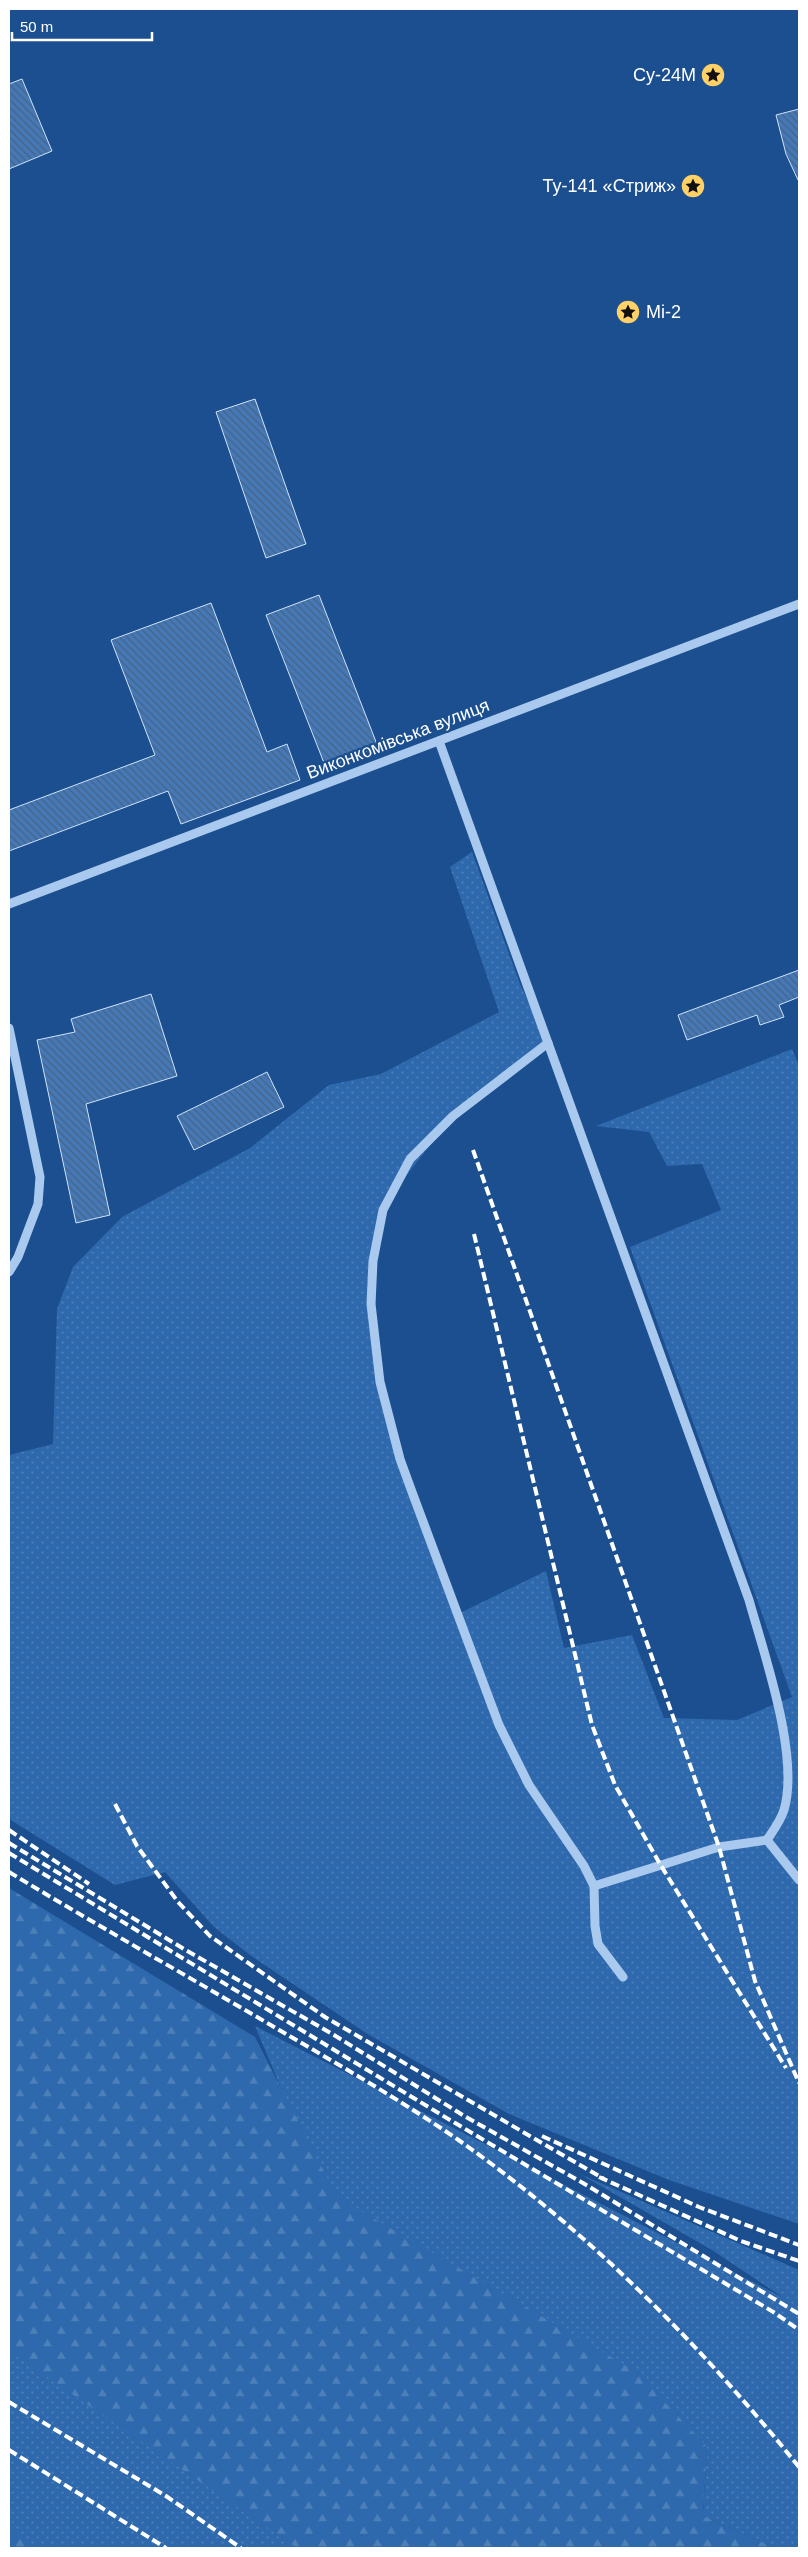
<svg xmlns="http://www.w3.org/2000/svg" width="808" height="2557" font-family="Helvetica,sans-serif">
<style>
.grass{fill:url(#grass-dots)}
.forest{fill:url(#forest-firs)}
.building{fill:url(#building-back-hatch);stroke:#cfe3fa}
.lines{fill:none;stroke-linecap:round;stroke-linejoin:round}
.minor{stroke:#a9c9ee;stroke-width:9}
.rail{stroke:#fff;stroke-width:4;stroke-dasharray:9 4;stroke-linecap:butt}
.labels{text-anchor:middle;stroke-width:4.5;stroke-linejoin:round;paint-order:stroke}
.poi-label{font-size:18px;fill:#fff;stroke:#1b4f8f;text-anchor:end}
.street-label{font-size:18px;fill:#fff;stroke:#1b4f8f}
</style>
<defs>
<pattern id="grass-dots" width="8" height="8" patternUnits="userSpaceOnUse" patternTransform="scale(1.25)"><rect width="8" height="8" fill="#2e69ad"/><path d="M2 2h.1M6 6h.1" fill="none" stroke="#4d80b9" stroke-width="1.8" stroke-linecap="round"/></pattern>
<pattern id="forest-firs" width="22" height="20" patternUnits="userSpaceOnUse" patternTransform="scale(1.25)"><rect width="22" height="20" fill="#2e69ad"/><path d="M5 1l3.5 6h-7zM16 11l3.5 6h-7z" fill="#4d80b9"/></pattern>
<pattern id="building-back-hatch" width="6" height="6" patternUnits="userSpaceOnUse" patternTransform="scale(1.25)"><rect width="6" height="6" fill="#4478b7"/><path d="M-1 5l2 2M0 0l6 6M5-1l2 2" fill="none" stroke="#486282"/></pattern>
</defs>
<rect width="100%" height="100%" fill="#1b4f8f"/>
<!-- grass -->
<g class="grass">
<polygon points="472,852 520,984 548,1043 453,1116 391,1195 375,1251 376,1344 394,1435 458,1614 546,1571 564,1648 632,1635 664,1718 737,1720 792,1697 630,1247 721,1210 702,1164 667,1166 649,1132 596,1126 792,1049 799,1065 799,2224 669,2180 509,2114 366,2033 250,1955 214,1927 165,1872 115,1885 9,1819 9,1455 53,1444 57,1309 73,1267 122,1217 250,1148 329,1085 381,1074 499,1012 450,867"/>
<polygon points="255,2026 784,2298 712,2250 580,2174 799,2270 799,2548 775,2548 703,2516 707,2447 337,2197 292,2114"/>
<polygon points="9,2344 317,2548 9,2548"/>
</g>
<!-- forest -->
<g class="forest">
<polygon points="9,1888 255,2037 337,2197 635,2371 707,2447 703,2516 775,2548 297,2548 9,2351"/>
<polygon points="9,2518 29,2548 9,2548"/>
</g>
<!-- building -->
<g class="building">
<polygon points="22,79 52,151 9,169 9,84"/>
<polygon points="799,109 799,180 798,180 786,154 776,115"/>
<polygon points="255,399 306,544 266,558 216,412"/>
<polygon points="319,595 378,747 326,768 266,615"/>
<polygon points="211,603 267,752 287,744 300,780 181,824 168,791 9,851 9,810 155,755 111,640"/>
<polygon points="799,970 799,997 779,1005 784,1017 760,1025 757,1015 687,1040 678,1015"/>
<polygon points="151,994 177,1076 86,1104 110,1215 76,1223 37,1040 75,1032 71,1019"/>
<polygon points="267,1072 284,1107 194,1150 177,1116"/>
</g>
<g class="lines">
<!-- minor -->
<g class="minor">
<path d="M 439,741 L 749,1600 C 764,1654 800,1756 784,1810 C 781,1820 773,1831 767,1840 L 799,1880"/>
<polyline points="9,904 799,604"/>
<polyline points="9,1028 40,1177 38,1204 18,1257 9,1272"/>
<polyline points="548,1043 453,1116 410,1159 383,1210 373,1261 371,1304 380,1382 400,1459 412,1492 499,1725 529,1785 584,1866 594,1886 595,1926 598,1944 623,1977"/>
<polyline points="594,1886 719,1847 767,1840"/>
</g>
<!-- rail -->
<g class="rail">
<polyline points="473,1150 719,1847 755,1981 799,2083"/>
<polyline points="474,1234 592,1725 615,1785 660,1864 786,2068"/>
<polyline points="115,1804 137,1846 178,1902 210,1936 325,2017 604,2179"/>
<polyline points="9,1830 89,1884"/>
<polyline points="9,1843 184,1949 334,2035 466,2117 583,2183 799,2314"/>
<polyline points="9,1853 440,2114 775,2313 799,2330"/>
<path d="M 9,1872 C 95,1924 182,1973 269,2024 C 332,2061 396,2097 457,2139 C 587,2230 700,2344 799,2467"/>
<polyline points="542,2136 699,2207 799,2245"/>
<polyline points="599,2177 741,2241 799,2261"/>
<polyline points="9,2402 166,2496 241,2548"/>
<polyline points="9,2450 166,2548"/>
</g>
</g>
<!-- icons -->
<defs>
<g id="sight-disc" transform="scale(1.25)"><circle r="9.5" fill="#ffd166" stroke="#1b4f8f"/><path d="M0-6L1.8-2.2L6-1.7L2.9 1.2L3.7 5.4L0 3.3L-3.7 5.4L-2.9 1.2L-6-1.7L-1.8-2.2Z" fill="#111"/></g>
</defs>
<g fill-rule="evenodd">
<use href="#sight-disc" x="713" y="75"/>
<use href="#sight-disc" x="693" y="186"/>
<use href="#sight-disc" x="628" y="312"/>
</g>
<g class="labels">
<!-- poi labels -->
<g class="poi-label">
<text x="696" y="81">Су-24М</text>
<text x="676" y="192">Ту-141 «Стриж»</text>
<text x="646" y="318" text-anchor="start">Мі-2</text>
</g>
<!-- street labels -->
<g class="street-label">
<text transform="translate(398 739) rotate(-21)" y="6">Виконкомівська вулиця</text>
</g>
</g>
<!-- border -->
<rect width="808" height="2557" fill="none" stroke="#ffffff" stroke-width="20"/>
<!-- scale -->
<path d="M12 32v8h140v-8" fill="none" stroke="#ffffff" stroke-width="2.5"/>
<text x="20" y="32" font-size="15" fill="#ffffff" stroke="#1b4f8f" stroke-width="4" paint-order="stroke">50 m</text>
</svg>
